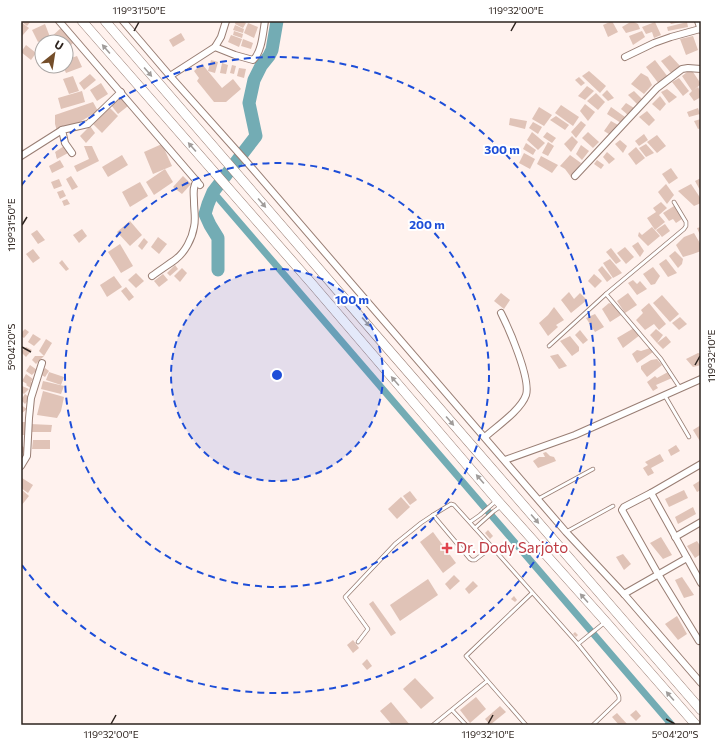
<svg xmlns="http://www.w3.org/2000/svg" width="722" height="746" font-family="Commissioner,sans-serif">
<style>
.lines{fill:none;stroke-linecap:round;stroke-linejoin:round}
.canal{stroke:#73acb4;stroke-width:7}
.river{stroke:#73acb4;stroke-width:13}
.building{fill:#e0c3b7}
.service-casing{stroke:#997e74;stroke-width:4.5}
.minor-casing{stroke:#997e74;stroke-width:8}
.secondary-casing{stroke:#997e74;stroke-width:10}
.service{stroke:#fff;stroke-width:3}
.minor{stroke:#fff;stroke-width:6}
.secondary{stroke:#fff;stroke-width:9}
.oneway{fill:#a09c9a}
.ticks{fill:none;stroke:#2d231e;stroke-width:1.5}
.ring{fill:none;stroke:#1d4ed8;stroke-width:2;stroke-dasharray:7 5}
.health-dot{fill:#e0444e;stroke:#fff;stroke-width:1.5}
.labels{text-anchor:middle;stroke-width:4;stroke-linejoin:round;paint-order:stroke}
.health-label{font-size:15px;fill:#be3a42;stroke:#fff;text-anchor:start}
.centre{fill:#1d4ed8;stroke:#fff;stroke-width:2}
.ring-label{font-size:12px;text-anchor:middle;font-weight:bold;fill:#1d4ed8;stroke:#fff;stroke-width:4;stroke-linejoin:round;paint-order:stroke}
.neatline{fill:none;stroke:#2d231e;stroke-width:1.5}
.ticks-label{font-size:10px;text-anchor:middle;fill:#2d231e}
</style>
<rect width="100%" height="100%" fill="#fff2ee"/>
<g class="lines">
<!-- canal -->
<polyline class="canal" points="213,192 671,724 668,725"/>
<!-- river -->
<polyline class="river" points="218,270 218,238 210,225 205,214 208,204 213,192 256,136 249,103 254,80 261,66 269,56 272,50 277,21"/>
</g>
<!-- building -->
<g class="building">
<polygon points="21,21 31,21 27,26"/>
<polygon points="236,21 242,21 246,23 243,28 235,24"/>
<polygon points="612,21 618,32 608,37 603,25"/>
<polygon points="632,21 638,24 640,29 626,33 622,27"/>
<polygon points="669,21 681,21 681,22 671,24"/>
<polygon points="21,22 29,28 22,36 21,35"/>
<polygon points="655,22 661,35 654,38 652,32 646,34 642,27"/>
<polygon points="687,22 688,27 668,31 667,27"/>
<polygon points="248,23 258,27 254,38 244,33"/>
<polygon points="45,24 50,37 38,42 32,30"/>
<polygon points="235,25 244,29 243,33 233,30"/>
<polygon points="62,27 75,41 66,50 66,42 54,42 50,38"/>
<polygon points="234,31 243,34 242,38 233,35"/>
<polygon points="642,31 645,37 633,45 629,36"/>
<polygon points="181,33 185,40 173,47 169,40"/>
<polygon points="231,35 242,39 239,47 228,42"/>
<polygon points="693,36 698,50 686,55 680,39"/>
<polygon points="243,39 253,43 251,49 241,46"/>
<polygon points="26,45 36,53 31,60 21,52"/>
<polygon points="670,55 681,67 671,73 661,61"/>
<polygon points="77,56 82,67 66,73 63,66 66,66 66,60"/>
<polygon points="211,60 218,62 215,73 208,71"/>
<polygon points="655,60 668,77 659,84 646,67"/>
<polygon points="222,63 228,65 226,74 220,73"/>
<polygon points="202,64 222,88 233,79 241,89 226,102 214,102 197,81 199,78 194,71"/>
<polygon points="232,65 236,66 234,74 230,73"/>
<polygon points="239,68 246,69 244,78 237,76"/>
<polygon points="691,69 701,84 694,90 698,87 701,93 701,97 694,101 689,94 692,91 682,76"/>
<polygon points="589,71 606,86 600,93 582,76"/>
<polygon points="641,73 648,77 652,85 644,94 631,84"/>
<polygon points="90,74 96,80 84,90 79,83"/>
<polygon points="73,76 79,91 69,94 63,79"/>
<polygon points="579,77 585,83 581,86 575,80"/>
<polygon points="679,78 689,91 683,96 672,82"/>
<polygon points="101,83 108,94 97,101 90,90"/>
<polygon points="587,86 594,91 585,100 578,96"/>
<polygon points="667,89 677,97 669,103 661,92"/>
<polygon points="607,90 614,98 608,101 602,95"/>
<polygon points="82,91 85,102 61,109 58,98"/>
<polygon points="634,91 643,100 639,106 628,95"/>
<polygon points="596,93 605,102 598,110 587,101"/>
<polygon points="660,96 666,104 660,111 652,104"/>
<polygon points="120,97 128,106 118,114 111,105"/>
<polygon points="93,102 98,111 78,123 57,131 55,124 55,115"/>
<polygon points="626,103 634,108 628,115 621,109"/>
<polygon points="585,104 595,112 588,121 580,111"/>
<polygon points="561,105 579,117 573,126 555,113"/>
<polygon points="109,107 118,116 102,133 93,124"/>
<polygon points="539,107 552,115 544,126 532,119"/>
<polygon points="611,107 625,117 621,123 607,114"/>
<polygon points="698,108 700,114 689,117 687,112"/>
<polygon points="647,111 655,120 649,126 639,117"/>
<polygon points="556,116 569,125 565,130 550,120"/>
<polygon points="510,118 527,121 525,129 509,125"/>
<polygon points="701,119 701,128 698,129 694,121"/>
<polygon points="581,121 586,125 576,138 571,132"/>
<polygon points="611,121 618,125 612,136 604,131"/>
<polygon points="533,122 542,127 538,134 529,128"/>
<polygon points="90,126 95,133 86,143 80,136"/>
<polygon points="532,132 545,143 538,150 527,140"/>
<polygon points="547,132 556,138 552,143 543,137"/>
<polygon points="588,132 599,142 593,148 582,138"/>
<polygon points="644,134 648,140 639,146 635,141"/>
<polygon points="657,135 666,146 657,153 647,142"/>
<polygon points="572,136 578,142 571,152 564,144"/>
<polygon points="620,140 627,146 623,153 615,144"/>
<polygon points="548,142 554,146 548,156 542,153"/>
<polygon points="526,143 536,150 533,155 523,149"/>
<polygon points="162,144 172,166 153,174 144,152"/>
<polygon points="646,144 654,153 646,157 639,148"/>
<polygon points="581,145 589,151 582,160 576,154"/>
<polygon points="64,146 68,153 57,159 56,156 56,155 55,152"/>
<polygon points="84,146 92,146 99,161 77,172 74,166 89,159"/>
<polygon points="636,147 645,158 636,165 628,154"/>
<polygon points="607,152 615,159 609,164 603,157"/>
<polygon points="524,153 535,159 530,169 519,163"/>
<polygon points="122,155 128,165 108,177 102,167"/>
<polygon points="570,155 581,163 571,177 565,169 560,166"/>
<polygon points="541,156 558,165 552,173 537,164"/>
<polygon points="60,160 64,167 52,173 49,166"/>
<polygon points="597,160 604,165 601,169 594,164"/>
<polygon points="671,168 678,178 669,184 662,174"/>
<polygon points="165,169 173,182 154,195 146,182"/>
<polygon points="71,176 78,187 72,190 66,179"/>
<polygon points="183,176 191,184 182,194 173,187"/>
<polygon points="701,178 701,192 695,181"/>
<polygon points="59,179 62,186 54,189 51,182"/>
<polygon points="140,182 148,196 130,207 122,192"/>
<polygon points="666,184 674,195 667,204 658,192"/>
<polygon points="691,184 701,199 701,203 694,206 678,191"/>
<polygon points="63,190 66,196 60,199 57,192"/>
<polygon points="67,199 70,204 64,206 62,201"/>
<polygon points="661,202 667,208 659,215 665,222 655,230 647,218 656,212 653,208"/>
<polygon points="674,206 682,219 676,223 673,219 669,221 663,213"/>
<polygon points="130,221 142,235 130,246 117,232"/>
<polygon points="665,224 670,231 662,237 656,230"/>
<polygon points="652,227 660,236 648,246 638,236 639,232 642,235"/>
<polygon points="701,227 701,237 697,228"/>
<polygon points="82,229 87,236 79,243 73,235"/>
<polygon points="37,230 45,240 38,244 31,234"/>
<polygon points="694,233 701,245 701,251 693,254 683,257 676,245 684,237"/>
<polygon points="158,237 167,244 159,254 151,247"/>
<polygon points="144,238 148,242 142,250 138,246"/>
<polygon points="638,242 644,251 640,257 632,246"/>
<polygon points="120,244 133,266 121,273 108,252"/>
<polygon points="625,247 634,257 626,264 617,253"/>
<polygon points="611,248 621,261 616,264 606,252"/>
<polygon points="33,249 40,258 33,263 26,254"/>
<polygon points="675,251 683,259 682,264 678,268 669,256"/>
<polygon points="610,259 622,273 613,278 603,263"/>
<polygon points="666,259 677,273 668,277 659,264"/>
<polygon points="62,260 69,269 66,271 59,263"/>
<polygon points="175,265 178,269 170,276 167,273"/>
<polygon points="602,266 612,278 607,282 598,270"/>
<polygon points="653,267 660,276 655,284 651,285 643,274"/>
<polygon points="182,268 187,273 180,282 174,276"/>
<polygon points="136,273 144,281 136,288 128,280"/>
<polygon points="163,274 168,280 159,287 154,281"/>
<polygon points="594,274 602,281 595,288 588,281"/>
<polygon points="114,276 122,287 107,297 100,285"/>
<polygon points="633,280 637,284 640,281 647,289 637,295 628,283"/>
<polygon points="126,287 134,297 129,301 121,291"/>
<polygon points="569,292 574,299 580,293 587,300 571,313 561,300"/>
<polygon points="501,293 510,300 504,309 494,301"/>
<polygon points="628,293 637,305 625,313 617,301"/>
<polygon points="662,295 679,314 670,322 653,303"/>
<polygon points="609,303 614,305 621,315 610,322 602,309"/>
<polygon points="649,303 666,324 659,330 654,324 645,330 636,320 643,313 641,310"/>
<polygon points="554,307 564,320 556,325 558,327 548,336 539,323 548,315"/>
<polygon points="595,314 604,327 595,332 586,318"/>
<polygon points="680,317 687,324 679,330 672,323"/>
<polygon points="634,328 640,335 623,348 617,338"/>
<polygon points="25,329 29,332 24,338 21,336 21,333"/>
<polygon points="656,329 663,335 657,343 666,336 671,342 663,349 657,343 650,335"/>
<polygon points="580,330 588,340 583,344 575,335"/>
<polygon points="33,334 41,339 34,346 28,342"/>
<polygon points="570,336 579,347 579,351 572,356 560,341"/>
<polygon points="46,339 52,343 44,356 39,351"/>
<polygon points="26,347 32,350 26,357 21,352"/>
<polygon points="650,348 653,352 637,363 632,354 637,350 641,351"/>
<polygon points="698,353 701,354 701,365 693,367 686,359"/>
<polygon points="558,354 567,366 559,369 550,356"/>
<polygon points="35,356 44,356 36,364 32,360"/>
<polygon points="657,359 662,365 647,377 641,369 641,366 651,360"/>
<polygon points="30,365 37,370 32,375 26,371"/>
<polygon points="45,368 49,371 45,377 40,374"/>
<polygon points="49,372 64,377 61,385 46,380"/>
<polygon points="668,372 672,378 656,385 658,388 653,391 647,382 655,376 657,378"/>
<polygon points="26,374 33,379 31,382 36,384 32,389 26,385 27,384 22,381"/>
<polygon points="43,381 64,386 61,394 41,389"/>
<polygon points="21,386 22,386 29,389 24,394 21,392"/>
<polygon points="43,391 64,397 61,411 57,418 37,415"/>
<polygon points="25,394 30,398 25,404 21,400"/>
<polygon points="21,405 27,409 22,413 21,413"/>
<polygon points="21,422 28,422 27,435 21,435"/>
<polygon points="30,424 52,425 51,432 31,432"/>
<polygon points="701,425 701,443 693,430"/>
<polygon points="33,440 50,440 50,449 32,449"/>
<polygon points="21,445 26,449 21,455"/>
<polygon points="676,445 680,451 671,456 668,450"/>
<polygon points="546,452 550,456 554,457 556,461 538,468 533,461 539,457 545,457 543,453"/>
<polygon points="660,454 664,461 651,468 654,473 648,476 643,468 648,465 645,462"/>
<polygon points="22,478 33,485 28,493 21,488 21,479"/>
<polygon points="701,480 701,490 697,492 693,485"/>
<polygon points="21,489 29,496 21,506"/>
<polygon points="684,490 688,498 669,507 665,499"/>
<polygon points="410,491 417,500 410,505 403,496"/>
<polygon points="401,497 410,507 397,519 388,509"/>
<polygon points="693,507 696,514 678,524 675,517"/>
<polygon points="488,530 493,536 490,539 485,533"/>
<polygon points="433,532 456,563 443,573 420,542"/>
<polygon points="661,537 672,555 663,559 650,543"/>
<polygon points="697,541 701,547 701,554 695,558 687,546"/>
<polygon points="623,554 631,564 624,570 616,557"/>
<polygon points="454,575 460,581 450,590 445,584"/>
<polygon points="682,577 694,595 684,598 675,580"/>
<polygon points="428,579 438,595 400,621 390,605"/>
<polygon points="473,581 478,586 469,594 465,589"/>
<polygon points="514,596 517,600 515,602 511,599"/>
<polygon points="373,601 396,633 391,636 369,604"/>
<polygon points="677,616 687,634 678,640 665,624"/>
<polygon points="575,632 578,635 576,637 573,634"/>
<polygon points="353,640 359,648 353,653 347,645"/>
<polygon points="367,659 372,666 367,670 362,664"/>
<polygon points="415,678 434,698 421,709 403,689"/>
<polygon points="476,697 486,709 470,723 460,710"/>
<polygon points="391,702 410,725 392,725 380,711"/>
<polygon points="500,706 506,712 490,725 485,719"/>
<polygon points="636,710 641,716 636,721 630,715"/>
<polygon points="617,713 628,725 619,725 612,717"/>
</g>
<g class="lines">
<!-- service casing -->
<g class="service-casing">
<g id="service">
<polyline points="606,294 684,229 686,226 686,222 674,202"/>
<polyline points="549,346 606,294 661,359 680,388"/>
<polyline points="665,396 689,437"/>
<polyline points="538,499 593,469"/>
<polygon points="451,504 454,505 492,547 475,560 472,560 470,559 433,515"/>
<polyline points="470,522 480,515 496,501"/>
<polyline points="475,528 494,511 501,506"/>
<polyline points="566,532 613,506"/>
<polyline points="492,547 578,644 618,694 619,697 619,700 593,725"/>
<polyline points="358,642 368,629 345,597 395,544 421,523 433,515"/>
<polyline points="578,644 604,623"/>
<polyline points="452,710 466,725"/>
<polyline points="433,725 487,681"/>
<polyline points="526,725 466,656 532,593"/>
</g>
</g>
<!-- minor casing -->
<g class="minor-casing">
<g id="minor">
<polyline points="59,21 200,185"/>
<polyline points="123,21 170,76 245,160 566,532 624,594 701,683"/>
<polyline points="698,21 701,30"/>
<path d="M 215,47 L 235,55 L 253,60 C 262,52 263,32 265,21"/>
<polyline points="625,57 654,43 671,37 700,29"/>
<polyline points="170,76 215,47 221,37 226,21"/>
<polyline points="72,153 65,143 62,130 88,124 121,92"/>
<polyline points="21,156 62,130"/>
<polyline points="575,176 657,88 682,69 688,68 701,69"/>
<path d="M 152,276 C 160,270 168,265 176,259 C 185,252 192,239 194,227 C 196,219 194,210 194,202 C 194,194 192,187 197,181"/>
<path d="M 485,437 C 496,427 521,410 526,395 C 531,379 509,329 501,313"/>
<polyline points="505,460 575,435 701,379"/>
<polyline points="701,464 651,493 624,507 622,510 658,574 699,641 701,640"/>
<polyline points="21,466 27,456 29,418 31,398 42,363"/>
<polyline points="651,493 701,583"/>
<polyline points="675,537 701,522"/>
<polyline points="624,594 687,558"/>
</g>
</g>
<!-- secondary casing -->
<g class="secondary-casing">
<g id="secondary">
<polyline points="82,21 313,285 497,500 606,622 696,725"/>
<path d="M 105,21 C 303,251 502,481 701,710"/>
</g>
</g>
<!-- service -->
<use href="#service" class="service"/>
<!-- minor -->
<use href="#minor" class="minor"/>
<!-- secondary -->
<use href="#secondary" class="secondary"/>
</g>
<!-- one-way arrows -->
<defs><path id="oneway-solid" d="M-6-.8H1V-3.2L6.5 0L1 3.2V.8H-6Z"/></defs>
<g class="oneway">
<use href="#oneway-solid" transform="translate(106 49) rotate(-131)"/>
<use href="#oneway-solid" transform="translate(148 72) rotate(49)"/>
<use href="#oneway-solid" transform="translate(192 147) rotate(-131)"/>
<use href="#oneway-solid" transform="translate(262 203) rotate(49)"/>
<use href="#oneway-solid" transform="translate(366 322) rotate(49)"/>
<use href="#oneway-solid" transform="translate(395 381) rotate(-131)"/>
<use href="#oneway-solid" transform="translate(450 421) rotate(49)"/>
<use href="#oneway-solid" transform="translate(480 479) rotate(-131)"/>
<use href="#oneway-solid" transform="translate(535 519) rotate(49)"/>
<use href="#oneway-solid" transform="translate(584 598) rotate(-132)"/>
<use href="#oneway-solid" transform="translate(670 696) rotate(-131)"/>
</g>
<!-- ticks -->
<path class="ticks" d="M 134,31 L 139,22M 511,31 L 516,22M 22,225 L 27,217M 22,347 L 31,352M 695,365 L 700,356M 666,719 L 675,724M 111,724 L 116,715M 488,724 L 493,715"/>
<!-- distance rings -->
<circle cx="277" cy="375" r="106" fill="#1d4ed8" fill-opacity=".12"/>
<g class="ring">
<circle cx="277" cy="375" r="106"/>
<circle cx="277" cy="375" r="212"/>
<path d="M21 186A318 318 0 1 1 21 564"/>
</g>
<!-- markers -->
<path class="health-dot" d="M445 542h4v4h4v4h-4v4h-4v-4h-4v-4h4z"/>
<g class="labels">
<!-- health labels -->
<g class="health-label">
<text x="456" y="553">Dr. Dody Sarjoto</text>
</g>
</g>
<circle cx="277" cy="375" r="6" class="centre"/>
<g class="ring-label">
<text x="502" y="154">300 m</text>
<text x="427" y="229">200 m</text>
<text x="352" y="304">100 m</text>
</g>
<!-- border -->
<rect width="722" height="746" fill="none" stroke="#ffffff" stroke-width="44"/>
<!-- north arrow -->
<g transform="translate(54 54) rotate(30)"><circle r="19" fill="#ffffff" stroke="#aba7a5"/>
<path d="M0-3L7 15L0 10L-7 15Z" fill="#744e2a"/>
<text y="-6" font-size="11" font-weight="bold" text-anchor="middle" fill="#2d231e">U</text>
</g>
<rect x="22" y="22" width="678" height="702" class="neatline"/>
<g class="ticks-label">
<text x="139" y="14">119°31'50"E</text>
<text x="516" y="14">119°32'00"E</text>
<text transform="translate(11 225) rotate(-90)" y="4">119°31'50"E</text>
<text transform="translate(11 347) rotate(-90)" y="4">5°04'20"S</text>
<text transform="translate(711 356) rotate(-90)" y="4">119°32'10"E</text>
<text x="111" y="738">119°32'00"E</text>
<text x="488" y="738">119°32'10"E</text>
<text x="675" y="738">5°04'20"S</text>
</g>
</svg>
